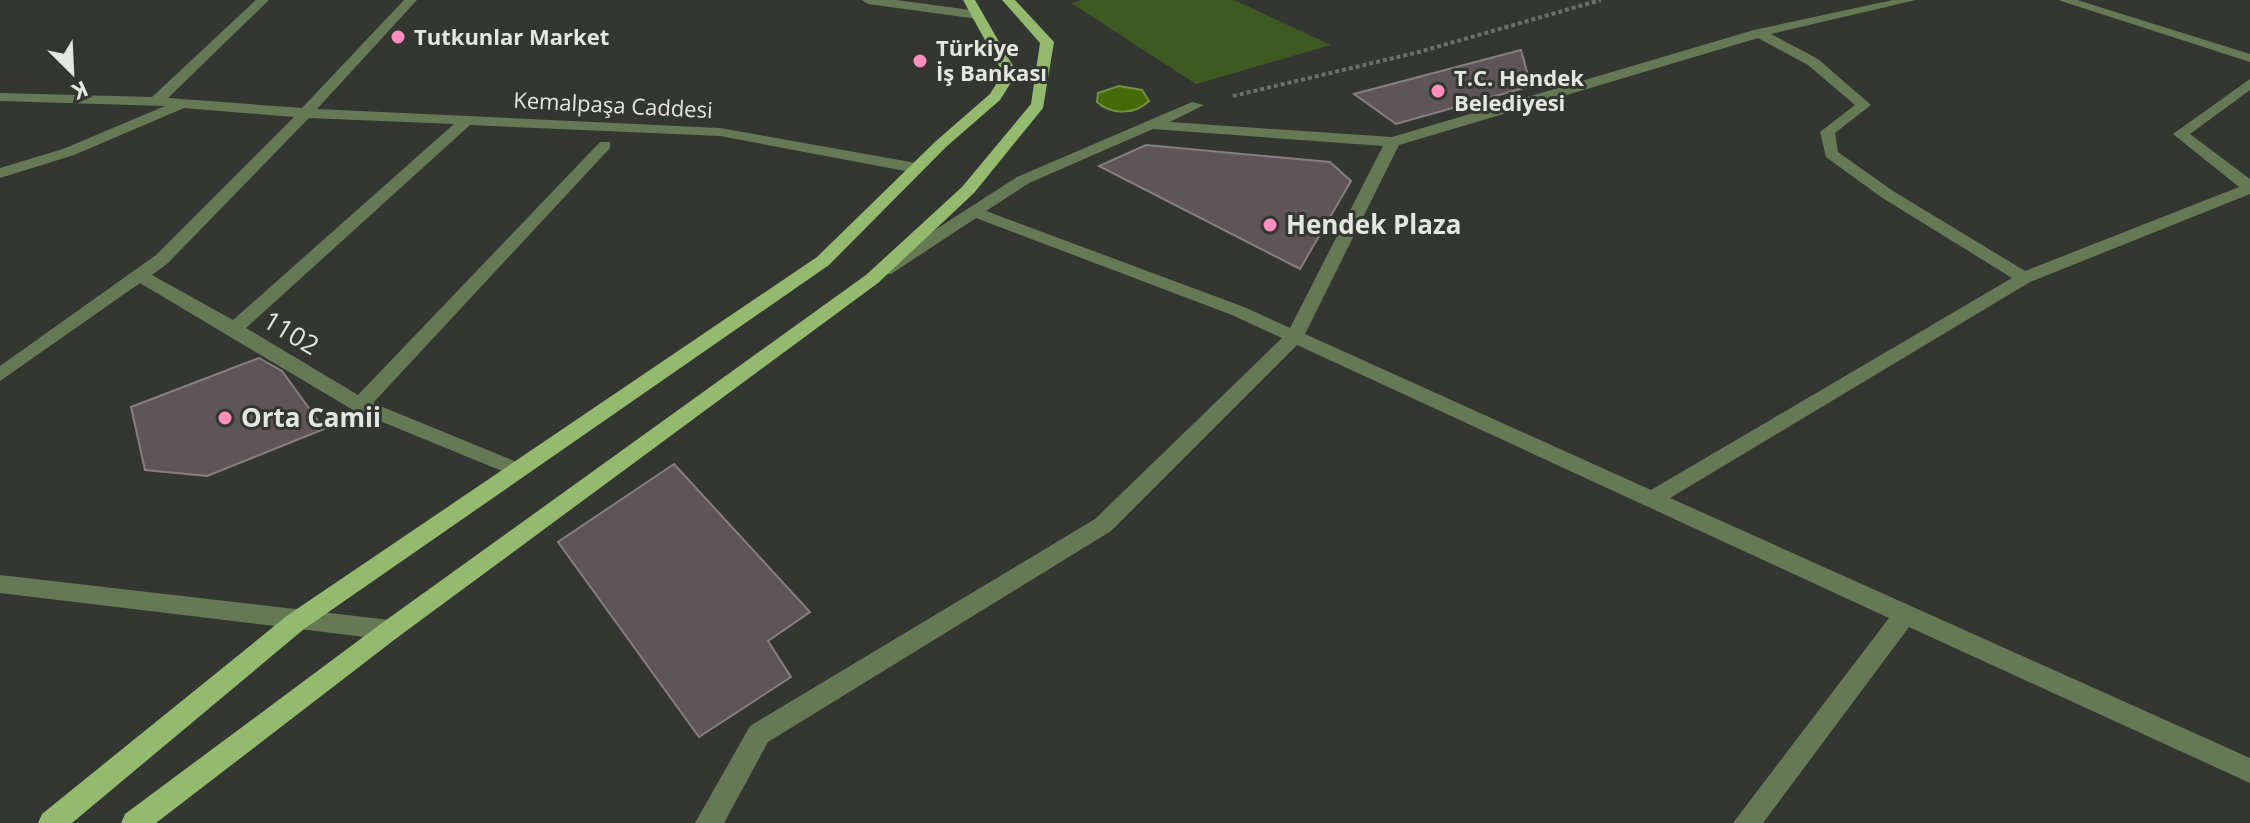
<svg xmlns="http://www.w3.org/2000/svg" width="2250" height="823" font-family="'Open Sans',sans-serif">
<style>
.green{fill:#3f5923}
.water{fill:#446b05;stroke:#749047;stroke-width:2}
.building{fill:#5d5558;stroke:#877e81;stroke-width:2}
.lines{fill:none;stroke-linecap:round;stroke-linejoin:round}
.path{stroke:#6d706a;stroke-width:4;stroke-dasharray:4 3;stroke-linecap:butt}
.minor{fill:#667955;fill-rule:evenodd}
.major{fill:#94ba6f;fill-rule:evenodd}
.poi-dot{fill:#fe8ebc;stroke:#343731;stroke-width:3}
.labels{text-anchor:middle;stroke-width:6;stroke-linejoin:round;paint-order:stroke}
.far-poi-label{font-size:22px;font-weight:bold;fill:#e4e6e2;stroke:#343731;text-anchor:start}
.far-street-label{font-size:22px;fill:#e4e6e2;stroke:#343731}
.poi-label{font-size:26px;font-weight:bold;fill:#e4e6e2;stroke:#343731;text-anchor:start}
.street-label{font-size:26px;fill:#e4e6e2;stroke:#343731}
</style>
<rect width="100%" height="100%" fill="#343731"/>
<!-- green -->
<polygon class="green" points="1082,0 1234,0 1331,45 1196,84 1071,3"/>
<!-- water -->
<path class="water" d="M 1119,86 L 1142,90 L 1149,101 C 1135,115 1111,115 1097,102 L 1098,93 Z"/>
<!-- building -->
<g class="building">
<polygon points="1521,50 1531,86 1396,124 1354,94"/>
<polygon points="1146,145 1330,162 1351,181 1300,269 1099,166"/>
<polygon points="259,358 282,371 324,429 207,476 145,470 131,407"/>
<polygon points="674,464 810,612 768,641 791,677 699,737 558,542"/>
</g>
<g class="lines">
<!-- path -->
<polyline class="path" points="1233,96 1419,52 1601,0"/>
<!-- minor -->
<g class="minor">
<path d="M 256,0 L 269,0 L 168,98 L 302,108 L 404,0 L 417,0 L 317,109 L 720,128 L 916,163 L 924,168 L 916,173 L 720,136 L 470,125 L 246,328 L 358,395 L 600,142 L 610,142 L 610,148 L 373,403 L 524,465 L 528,470 L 524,475 L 517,477 L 353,410 L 140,283 L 0,381 L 0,366 L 156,255 L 294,117 L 184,108 L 74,155 L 0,178 L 0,168 L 63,149 L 165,106 L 0,101 L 0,93 L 152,97 ZM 309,118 L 454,124 L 233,320 L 152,275 L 168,263 Z"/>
<polygon points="862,0 896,0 978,11 984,15 978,19 868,4"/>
<path d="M 1893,0 L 1916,0 L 1771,34 L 1818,59 L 1871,105 L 1835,133 L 1838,152 L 1893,191 L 2025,271 L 2239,187 L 2173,134 L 2250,79 L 2250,90 L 2190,134 L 2250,179 L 2250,194 L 2030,282 L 1670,498 L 2250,758 L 2250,783 L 1909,627 L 1763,823 L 1733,823 L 1889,618 L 1297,345 L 1111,531 L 768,742 L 724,823 L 695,823 L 750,726 L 1095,519 L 1282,338 L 1232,315 L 976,218 L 891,274 L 879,274 L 876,270 L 879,266 L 1017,177 L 1192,102 L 1204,105 L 1170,122 L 1392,137 L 1754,30 ZM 1758,38 L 1808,65 L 1855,105 L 1820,132 L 1826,157 L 1881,197 L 2012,278 L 1651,490 L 1305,334 L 1399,145 ZM 1153,129 L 1383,146 L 1290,328 L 1244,307 L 986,211 L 1029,183 Z"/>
<polygon points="2058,0 2077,0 2250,54 2250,62"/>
<polygon points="0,575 390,620 398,623 402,630 398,637 390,640 0,593"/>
</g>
<!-- major -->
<g class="major">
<polygon points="963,0 975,0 1017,73 1000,100 946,147 829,265 304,629 72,823 38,823 42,814 288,615 817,257 936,141 990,94 1003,73"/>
<polygon points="1002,0 1015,0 1054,42 1043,108 974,193 878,283 398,637 156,823 121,823 125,814 382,623 866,275 962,187 1031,104 1040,43"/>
</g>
</g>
<!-- markers -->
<g class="poi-dot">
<circle cx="398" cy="37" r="8"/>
<circle cx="920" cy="61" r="8"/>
<circle cx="1438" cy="91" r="8"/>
<circle cx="1270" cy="225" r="8"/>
<circle cx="225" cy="418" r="8"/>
</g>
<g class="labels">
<!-- far-poi labels -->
<g class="far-poi-label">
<text x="414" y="45">Tutkunlar Market</text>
<text x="936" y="56">Türkiye<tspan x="936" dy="25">İş Bankası</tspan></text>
<text x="1454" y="86">T.C. Hendek<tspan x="1454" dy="25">Belediyesi</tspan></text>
</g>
<!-- far-street labels -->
<g class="far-street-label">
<text transform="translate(613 105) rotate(3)" y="8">Kemalpaşa Caddesi</text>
</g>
<!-- poi labels -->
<g class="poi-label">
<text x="1286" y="234">Hendek Plaza</text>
<text x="241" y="427">Orta Camii</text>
</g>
<!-- street labels -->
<g class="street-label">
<text transform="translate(291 333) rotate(31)" y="9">1102</text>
</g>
</g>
<!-- north arrow -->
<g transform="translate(72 72) rotate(156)" stroke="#343731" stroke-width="6" paint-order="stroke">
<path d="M0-6L14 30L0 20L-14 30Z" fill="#e4e6e2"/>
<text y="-12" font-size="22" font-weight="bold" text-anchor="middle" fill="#e4e6e2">K</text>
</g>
</svg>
